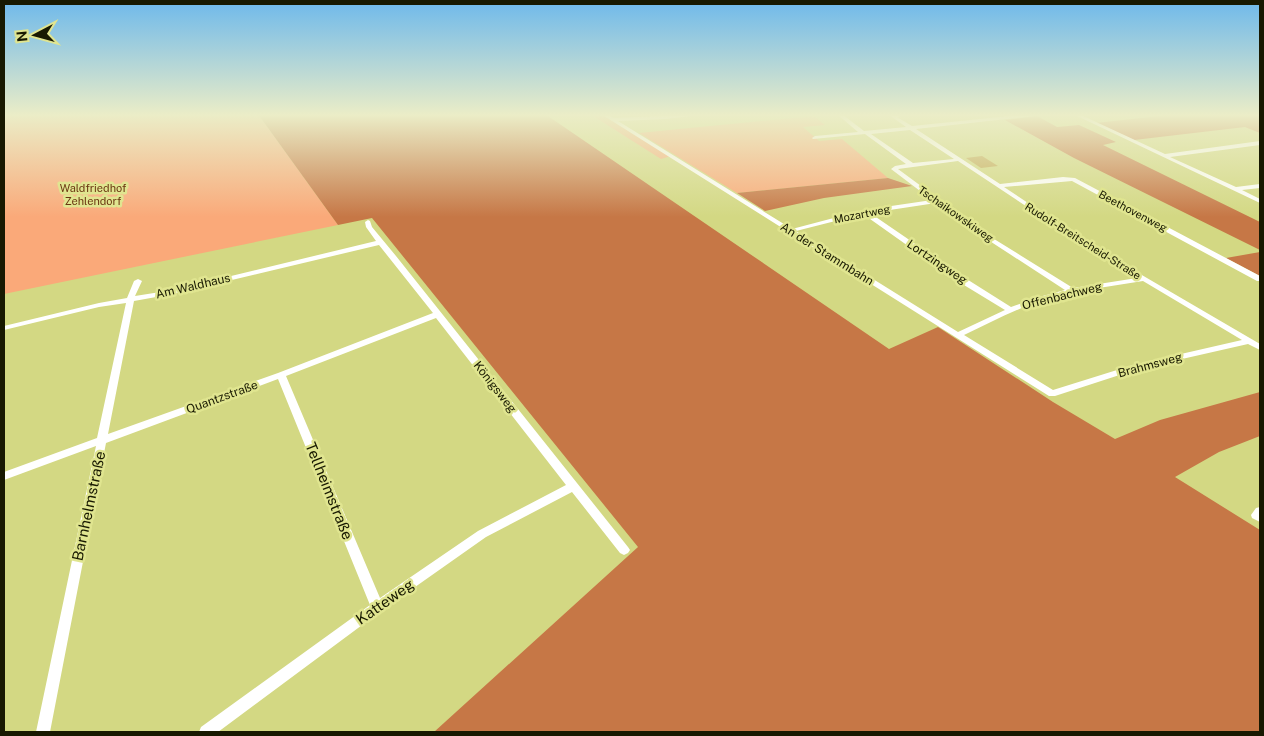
<svg xmlns="http://www.w3.org/2000/svg" width="1264" height="736" font-family="'Public Sans',sans-serif">
<style>
.green{fill:#faa979}
.forest{fill:#c67746}
.building{fill:#c2a754}
.lines{fill:none;stroke-linecap:round;stroke-linejoin:round}
.minor{fill:#fff;fill-rule:evenodd}
.labels{text-anchor:middle;stroke-width:5;stroke-linejoin:round;paint-order:stroke}
.far-park-label{font-size:11px;fill:#6a3611;stroke:#e0e590}
.far-street-label{font-size:11px;fill:#181901;stroke:#e0e590}
.street-label{font-size:12px;fill:#181901;stroke:#e0e590}
.near-street-label{font-size:15px;fill:#181901;stroke:#e0e590}
</style>
<rect width="100%" height="100%" fill="#d3d883"/>
<!-- green -->
<g class="green">
<polygon points="4,114 258,114 338,225 4,294"/>
<polygon points="590,114 603,114 671,156 661,159"/>
<polygon points="814,116 825,125 803,127 819,141 842,139 888,178 737,193 639,133"/>
</g>
<!-- forest -->
<g class="forest">
<polygon points="258,114 545,114 889,349 938,327 1053,402 1115,439 1160,420 1260,392 1260,436 1219,452 1175,477 1260,530 1260,732 434,732 638,547 372,218 338,225"/>
<polygon points="1177,114 1260,114 1260,133 1245,127 1134,140 1096,123"/>
<polygon points="1037,116 1057,127 1079,125 1116,142 1103,145 1260,222 1260,250 1074,158 1005,120"/>
<polygon points="888,178 912,186 824,198 765,211 737,193"/>
<polygon points="1260,252 1260,276 1226,258"/>
</g>
<!-- building -->
<polygon class="building" points="982,156 998,166 981,168 966,158"/>
<g class="lines">
<!-- minor -->
<g class="minor">
<path d="M 601,114 L 607,114 L 614,118 L 707,114 L 666,119 L 618,121 L 792,229 L 864,210 L 932,200 L 891,169 L 895,166 L 906,164 L 865,134 L 813,139 L 812,138 L 815,136 L 858,132 L 837,114 L 842,114 L 864,131 L 906,127 L 888,114 L 907,114 L 897,117 L 912,126 L 1028,114 L 1045,114 L 1043,115 L 916,129 L 1000,184 L 1063,177 L 1075,178 L 1260,276 L 1260,281 L 1257,281 L 1072,181 L 1004,187 L 1099,250 L 1260,344 L 1260,350 L 1248,344 L 1138,369 L 1055,396 L 1049,396 ZM 910,130 L 954,159 L 913,163 L 871,134 ZM 958,161 L 1095,252 L 1137,278 L 1073,288 L 986,234 L 898,169 ZM 936,203 L 982,236 L 1065,290 L 1039,297 L 1011,307 L 965,278 L 870,213 ZM 863,214 L 959,282 L 1005,310 L 958,332 L 796,231 ZM 1143,281 L 1242,340 L 1133,365 L 1053,390 L 964,335 C 986,325 1007,313 1030,305 C 1067,292 1105,287 1143,281 Z"/>
<polygon points="1073,114 1079,114 1165,154 1260,141 1260,145 1170,157 1236,187 1260,184 1260,188 1242,190 1260,199 1260,203"/>
<path d="M 368,220 L 370,221 L 372,227 L 396,256 L 628,547 L 630,550 L 628,553 L 624,555 L 620,553 L 572,492 L 486,537 L 381,611 L 218,732 L 199,732 L 201,727 L 370,605 L 278,379 L 106,443 L 50,732 L 36,732 L 96,446 L 4,480 L 4,472 L 97,438 L 126,303 L 99,307 L 4,330 L 4,326 L 99,303 L 127,298 L 134,281 L 138,279 L 142,281 L 135,296 L 173,290 L 376,241 L 366,227 L 365,222 ZM 379,245 L 433,313 L 278,373 L 108,434 L 134,301 L 173,294 ZM 436,318 L 566,485 L 478,531 L 380,598 L 286,376 Z"/>
<polygon points="1260,507 1260,522 1252,518 1251,515 1256,508"/>
</g>
</g>
<!-- sky -->
<linearGradient id="sky" x2="0" y2="1"><stop stop-color="#6eb9eb"/><stop offset="0.53" stop-color="#ebedc7"/><stop offset="1" stop-color="#ebedc7" stop-opacity="0"/></linearGradient>
<rect width="1264" height="217" fill="url(#sky)"/>
<g class="labels">
<!-- far-park labels -->
<g class="far-park-label">
<text x="93" y="192">Waldfriedhof<tspan x="93" dy="13">Zehlendorf</tspan></text>
</g>
<!-- far-street labels -->
<g class="far-street-label">
<text transform="translate(1133 211) rotate(28)" y="4">Beethovenweg</text>
<text transform="translate(862 214) rotate(-11)" y="4">Mozartweg</text>
<text transform="translate(956 214) rotate(35)" y="4">Tschaikowskiweg</text>
<text transform="translate(1083 241) rotate(32)" y="4">Rudolf-Breitscheid-Straße</text>
</g>
<!-- street labels -->
<g class="street-label">
<text transform="translate(827 254) rotate(32)" y="4">An der Stammbahn</text>
<text transform="translate(937 262) rotate(34)" y="4">Lortzingweg</text>
<text transform="translate(193 286) rotate(-13)" y="4">Am Waldhaus</text>
<text transform="translate(1062 296) rotate(-14)" y="4">Offenbachweg</text>
<text transform="translate(1150 365) rotate(-15)" y="4">Brahmsweg</text>
<text transform="translate(495 387) rotate(52)" y="4">Königsweg</text>
<text transform="translate(222 397) rotate(-20)" y="4">Quantzstraße</text>
</g>
<!-- near-street labels -->
<g class="near-street-label">
<text transform="translate(329 491) rotate(68)" y="5">Tellheimstraße</text>
<text transform="translate(89 506) rotate(-78)" y="5">Barnhelmstraße</text>
<text transform="translate(385 602) rotate(-35)" y="5">Katteweg</text>
</g>
</g>
<!-- border -->
<rect width="1264" height="736" fill="none" stroke="#181901" stroke-width="10"/>
<!-- north arrow -->
<g transform="translate(35 35) rotate(264)" stroke="#e0e590" stroke-width="4" paint-order="stroke">
<path d="M0-4L9 19L0 12L-9 19Z" fill="#181901"/>
<text y="-8" font-size="14" font-weight="bold" text-anchor="middle" fill="#181901">N</text>
</g>
</svg>
